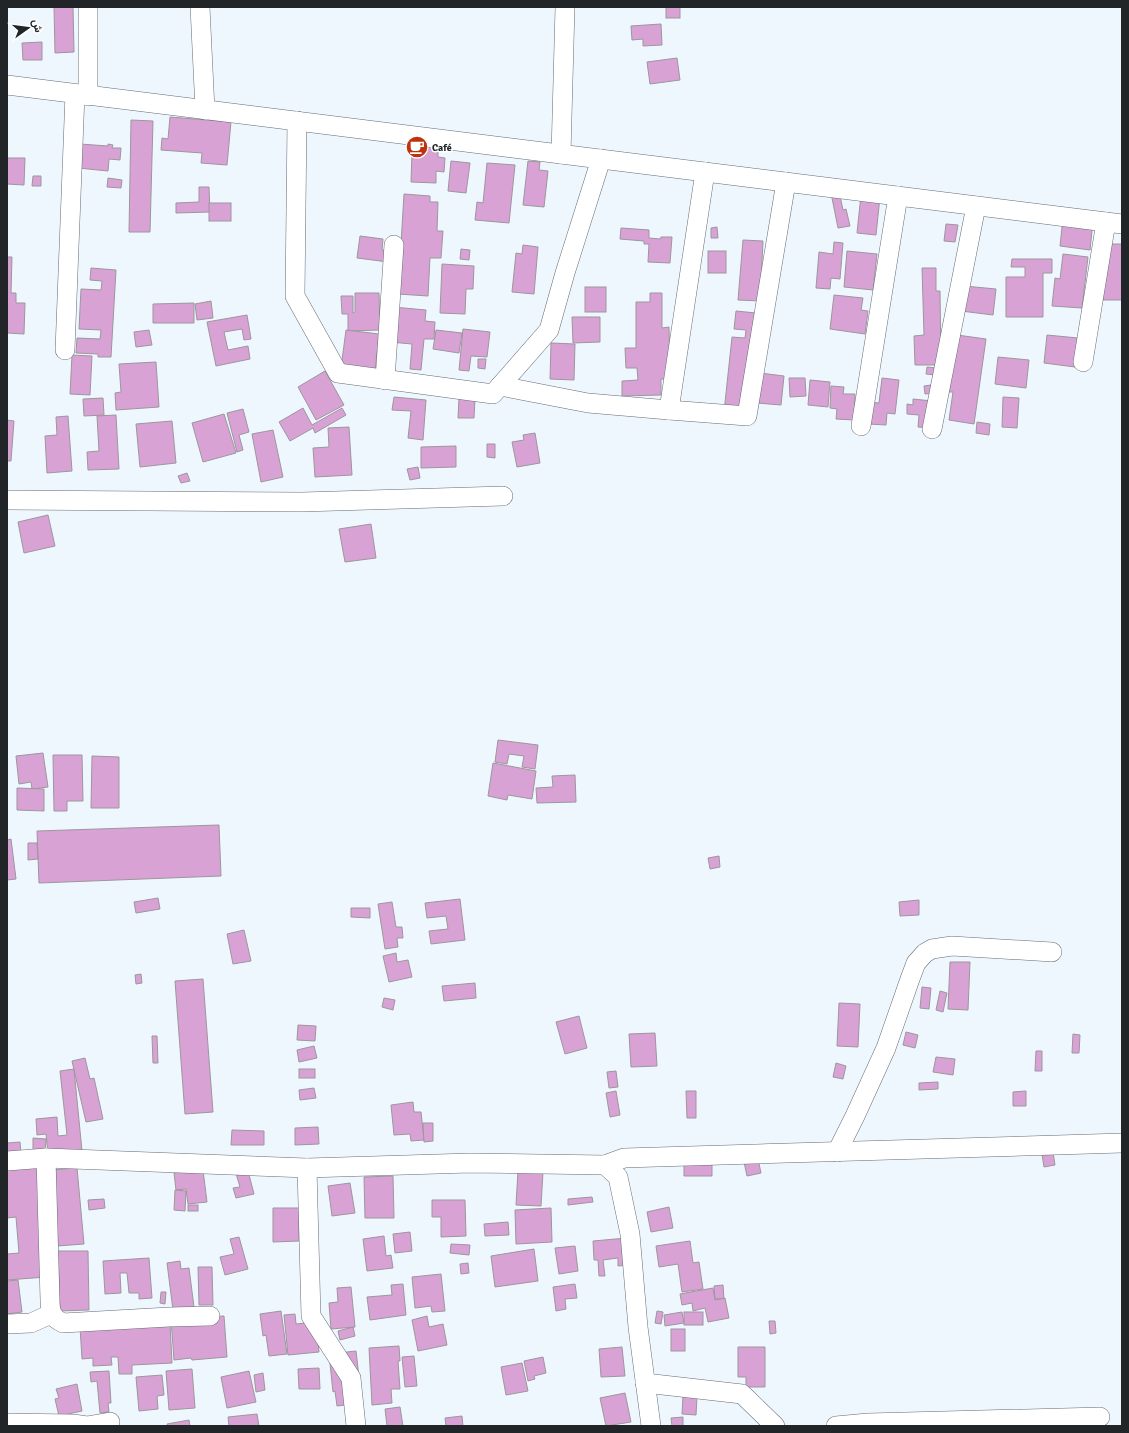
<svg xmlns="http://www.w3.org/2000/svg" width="1129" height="1433" font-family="Signika,Vazirmatn,sans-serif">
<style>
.building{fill:#d8a3d4;stroke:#9d969d}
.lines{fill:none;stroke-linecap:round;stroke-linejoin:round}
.minor-casing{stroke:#666c73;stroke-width:20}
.minor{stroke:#fff;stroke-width:19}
.labels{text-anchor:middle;stroke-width:3;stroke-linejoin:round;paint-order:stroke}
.poi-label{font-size:10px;font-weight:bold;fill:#222528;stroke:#fff;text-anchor:start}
</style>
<rect width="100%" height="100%" fill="#eef6fe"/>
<!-- building -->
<g class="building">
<polygon points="54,7 73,7 74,52 55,53"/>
<rect x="666" y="7" width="14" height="11"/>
<polygon points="661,24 662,45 643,46 643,39 632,40 631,26"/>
<polygon points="42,42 42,60 23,60 22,43"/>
<polygon points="677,58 680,80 650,84 647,62"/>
<polygon points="170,117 231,122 227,165 201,163 202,153 161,150 162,138 168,139"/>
<polygon points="131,120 153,121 150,232 129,232"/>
<polygon points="417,142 438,143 438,157 445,158 444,172 436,171 436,183 411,182 412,153 417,153"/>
<polygon points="80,144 108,146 108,144 113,145 112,148 121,148 120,160 109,159 108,171 78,168"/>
<polygon points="7,158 25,158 24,185 7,184"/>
<polygon points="451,161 470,163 466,193 448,191"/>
<polygon points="528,161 540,162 539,170 548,171 544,207 523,205"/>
<polygon points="487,163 515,165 509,223 475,220 477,202 483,203"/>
<polygon points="33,176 41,176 41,186 32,186"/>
<polygon points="108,178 122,180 121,188 107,187"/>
<polygon points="199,187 209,187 210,212 176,213 176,203 199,202"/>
<polygon points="839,191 843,210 846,209 850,226 838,228 831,193"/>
<polygon points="404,194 430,196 430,202 438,202 437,231 443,231 441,258 430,258 428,296 398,294"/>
<polygon points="861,195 880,197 876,235 857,233"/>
<rect x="209" y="203" width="22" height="18"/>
<polygon points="1063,218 1093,221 1090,250 1060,246"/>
<polygon points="946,224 958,225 955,242 944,241"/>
<polygon points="717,227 718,238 711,238 711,228"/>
<polygon points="621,228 649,230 649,238 660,239 661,237 672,237 670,263 648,262 649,244 644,244 644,241 620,239"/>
<polygon points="360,236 383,239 382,250 390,251 388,262 357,258"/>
<polygon points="743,240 763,241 760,301 738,300"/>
<polygon points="834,242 843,243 840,279 831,278 830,289 816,288 819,252 833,254"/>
<rect x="1103" y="244" width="19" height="56"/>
<polygon points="523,245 538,247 534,294 512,292 516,253 522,254"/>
<polygon points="461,249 470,250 469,260 460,259"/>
<rect x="708" y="251" width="18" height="22"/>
<polygon points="847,251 877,254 873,290 844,287"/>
<polygon points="1063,254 1088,257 1082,308 1052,306 1055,278 1060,279"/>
<polygon points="7,257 12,257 11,293 16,293 16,303 25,303 24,334 7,333"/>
<polygon points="1012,259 1052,259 1052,273 1043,273 1043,317 1006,317 1006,277 1025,277 1025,267 1011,267"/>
<polygon points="442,264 474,266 473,289 466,289 465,314 440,313"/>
<polygon points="91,268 116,270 111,357 98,357 98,354 76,353 77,338 100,339 101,330 79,329 81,289 101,290 102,281 90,280"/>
<polygon points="922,268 936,268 936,291 940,291 941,365 915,365 914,336 924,335"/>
<polygon points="964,286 996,289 993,315 961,311"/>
<rect x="585" y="287" width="21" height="25"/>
<polygon points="355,293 379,293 380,330 348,331 348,314 342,314 341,296 353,296 353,313 355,312"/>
<polygon points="650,293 662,293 662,328 669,327 670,379 661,379 661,395 622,396 622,381 638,380 637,368 626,368 625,348 636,348 636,302 650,302"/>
<polygon points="834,295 863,298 861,310 868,311 865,334 830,329"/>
<polygon points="211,301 213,318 197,320 195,304"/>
<polygon points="194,303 194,323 153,323 153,304"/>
<polygon points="393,307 426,310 425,321 435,322 434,339 424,339 421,370 410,369 412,344 390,342"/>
<polygon points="736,311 756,313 745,407 737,406 736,413 724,412 732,337 745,338 746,330 734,329"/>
<polygon points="247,315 251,339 244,340 242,329 224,332 228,350 248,346 250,359 216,366 207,322"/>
<polygon points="572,317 600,317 600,342 573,343"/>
<polygon points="463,329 490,332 487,357 471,356 469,371 459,370"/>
<polygon points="149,330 152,345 136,347 134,332"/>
<polygon points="346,330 379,334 375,371 341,368"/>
<polygon points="436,330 462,333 459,353 433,349"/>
<polygon points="957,335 986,339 974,424 949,420 953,392 949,392"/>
<polygon points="1047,335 1078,338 1075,367 1044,363"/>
<polygon points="551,343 575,344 574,380 550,379"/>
<polygon points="72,355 92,356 90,395 70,394"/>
<polygon points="998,357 1029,360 1026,388 995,384"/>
<polygon points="478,359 486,359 485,369 478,368"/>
<polygon points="156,362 159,407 116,410 115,393 121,392 119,364"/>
<polygon points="927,367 937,368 936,375 926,374"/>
<polygon points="325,371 344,405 316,420 298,387"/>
<polygon points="760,373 784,376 781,405 757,403"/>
<polygon points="789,378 805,378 806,396 790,397"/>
<polygon points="882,378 899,380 895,414 887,413 886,425 868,424 870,402 879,403"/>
<polygon points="810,380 830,382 828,407 808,405"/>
<polygon points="931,385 933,393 925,394 924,386"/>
<polygon points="831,386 844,387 843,394 855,394 854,420 836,419 837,409 830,408"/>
<polygon points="394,397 426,400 423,440 408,438 411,411 392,410"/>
<polygon points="1003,397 1019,398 1017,428 1002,427"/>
<polygon points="103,398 104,415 84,416 83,399"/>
<polygon points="459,398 475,399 474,418 458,418"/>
<polygon points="913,399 932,401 931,428 918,427 919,415 907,414 907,404 913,405"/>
<polygon points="303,408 312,425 342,408 346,415 315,433 313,428 290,441 279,422"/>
<polygon points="243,409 249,432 239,435 243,450 237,452 227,413"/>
<polygon points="224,414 236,453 203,462 192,423"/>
<polygon points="116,415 119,469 88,470 87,452 99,451 97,416"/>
<polygon points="68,416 72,471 47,473 45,436 57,435 56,417"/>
<polygon points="7,420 14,421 11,461 7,461"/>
<polygon points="172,421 176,463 140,467 136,424"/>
<polygon points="977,422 990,424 989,435 976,433"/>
<polygon points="349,427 352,475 315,477 313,448 329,447 328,428"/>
<polygon points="273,430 283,477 261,482 252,434"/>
<polygon points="535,433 540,463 517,467 512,442 524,440 523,435"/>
<polygon points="487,444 495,444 495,458 487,457"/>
<polygon points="456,446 456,467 421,468 421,447"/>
<polygon points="418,467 420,478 410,480 407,469"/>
<polygon points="187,473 190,481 181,483 178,476"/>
<polygon points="48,515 55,546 24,553 18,522"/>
<polygon points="371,524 376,558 345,562 339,529"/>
<polygon points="498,740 538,745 535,769 522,767 524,756 509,754 507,764 495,762"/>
<polygon points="43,753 48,787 32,789 31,782 19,784 16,756"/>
<polygon points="53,755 82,755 83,801 67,801 67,811 54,811"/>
<polygon points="92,756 119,757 119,808 91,808"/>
<polygon points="493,763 536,771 532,799 508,795 507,800 488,796"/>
<polygon points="575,775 576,802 537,803 536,788 553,787 552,776"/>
<polygon points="17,788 44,789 44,811 17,810"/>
<polygon points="219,825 221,876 39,883 37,831"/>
<polygon points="11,839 16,879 7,880 7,840"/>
<polygon points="28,843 37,843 38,859 28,860"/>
<polygon points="719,856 720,867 710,869 708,858"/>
<polygon points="158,898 160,909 136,913 134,902"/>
<polygon points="460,899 465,940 431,944 429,931 448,929 446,916 427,918 425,903"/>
<polygon points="919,900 919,915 900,916 899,902"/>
<polygon points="392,902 396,927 402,927 403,938 397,938 398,947 385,949 378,904"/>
<polygon points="351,908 370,908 370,918 351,917"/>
<polygon points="244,930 251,961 233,964 227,934"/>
<polygon points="396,953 397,962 408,960 412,977 389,982 383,956"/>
<polygon points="950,962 970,962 968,1010 948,1009"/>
<polygon points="141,974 142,983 136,984 135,975"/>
<polygon points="203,979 213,1112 185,1114 175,981"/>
<polygon points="475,983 476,998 444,1001 442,986"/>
<polygon points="922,987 931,988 929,1009 920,1008"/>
<polygon points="940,991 947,993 943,1012 936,1010"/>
<polygon points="384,998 395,1000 393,1010 382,1007"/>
<polygon points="839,1003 860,1004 858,1047 837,1046"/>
<polygon points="579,1016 587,1048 565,1054 556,1022"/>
<polygon points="298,1025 316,1026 315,1041 297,1040"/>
<polygon points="906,1032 918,1035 915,1048 903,1045"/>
<polygon points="655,1033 657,1066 631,1067 629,1034"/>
<polygon points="1073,1034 1080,1035 1079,1053 1072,1053"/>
<polygon points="152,1036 157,1036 158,1063 153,1063"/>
<polygon points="314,1046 317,1058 299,1062 297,1050"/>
<polygon points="1036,1051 1042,1051 1042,1071 1035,1071"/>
<polygon points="936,1057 955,1059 953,1075 933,1072"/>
<polygon points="85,1058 90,1079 94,1078 103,1119 86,1122 72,1061"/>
<polygon points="836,1063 846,1066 843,1079 833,1077"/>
<polygon points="74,1069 82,1151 48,1154 46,1134 37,1135 36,1119 57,1117 58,1136 67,1135 60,1071"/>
<rect x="299" y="1069" width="16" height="9"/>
<polygon points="616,1071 618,1087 609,1088 607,1072"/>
<polygon points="938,1082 938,1089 919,1090 919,1083"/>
<polygon points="314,1088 316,1098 300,1100 299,1090"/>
<polygon points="616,1091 620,1115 610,1117 606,1093"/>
<polygon points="686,1091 696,1091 696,1118 687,1118"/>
<polygon points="1026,1091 1026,1106 1013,1106 1013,1092"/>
<polygon points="413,1102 414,1112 421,1112 424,1140 411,1141 410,1134 394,1135 391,1105"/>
<polygon points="423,1123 433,1123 433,1141 424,1142"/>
<polygon points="318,1127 319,1144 295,1145 295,1128"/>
<polygon points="232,1130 264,1131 264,1145 231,1145"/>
<polygon points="33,1138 46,1139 45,1152 33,1151"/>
<polygon points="20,1142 21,1153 7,1153 7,1143"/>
<polygon points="1053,1152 1055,1165 1044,1167 1042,1154"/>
<polygon points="758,1159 761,1173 747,1176 744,1162"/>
<polygon points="37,1163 46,1277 7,1280 7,1254 19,1253 16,1217 7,1218 7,1165"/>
<polygon points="712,1163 712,1176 684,1176 684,1164"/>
<polygon points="247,1167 254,1194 236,1198 233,1188 240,1187 235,1170"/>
<polygon points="77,1168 84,1244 57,1246 51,1170"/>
<polygon points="203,1170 207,1202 188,1204 186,1189 176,1190 174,1173"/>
<polygon points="518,1171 543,1172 541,1206 516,1205"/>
<polygon points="393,1176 394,1218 365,1218 364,1177"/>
<polygon points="350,1183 355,1213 332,1216 328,1186"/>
<polygon points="175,1190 186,1191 185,1211 174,1210"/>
<polygon points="592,1197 593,1202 568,1205 568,1199"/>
<polygon points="104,1199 105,1208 89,1210 88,1200"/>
<polygon points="432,1200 465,1200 466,1236 441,1237 441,1217 432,1217"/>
<rect x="188" y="1205" width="10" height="6"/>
<polygon points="669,1207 673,1228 651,1232 647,1212"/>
<polygon points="273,1208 299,1208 299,1241 273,1242"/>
<polygon points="551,1208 552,1242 516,1244 515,1210"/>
<polygon points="508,1222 509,1235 485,1236 484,1224"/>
<polygon points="410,1232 412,1251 395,1253 393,1234"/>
<polygon points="384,1236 386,1256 391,1255 393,1268 367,1271 363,1239"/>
<polygon points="239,1237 248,1269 225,1275 220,1257 234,1254 230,1239"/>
<polygon points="627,1238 629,1265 618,1266 618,1258 603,1260 605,1276 599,1276 598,1260 594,1260 593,1241"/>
<polygon points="690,1241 693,1263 699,1262 703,1289 682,1292 678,1264 659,1267 656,1246"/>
<polygon points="451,1244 470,1245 469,1255 450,1253"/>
<polygon points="575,1246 578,1271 559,1274 555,1248"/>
<polygon points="534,1249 538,1281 495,1287 491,1256"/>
<polygon points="58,1251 88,1251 89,1310 60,1311"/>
<polygon points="149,1258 152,1298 139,1299 139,1293 129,1293 127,1273 120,1273 121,1293 105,1294 103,1261"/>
<polygon points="180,1261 181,1269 189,1268 194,1307 173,1310 167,1263"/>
<polygon points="468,1263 469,1273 461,1274 460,1264"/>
<polygon points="198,1267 212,1267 213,1305 199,1305"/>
<polygon points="441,1274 445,1311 432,1312 431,1306 415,1308 412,1277"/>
<polygon points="18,1280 22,1312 7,1314 7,1281"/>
<polygon points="403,1284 406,1315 370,1320 367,1297 392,1295 391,1285"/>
<polygon points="575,1284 577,1298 565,1299 566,1309 556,1311 553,1287"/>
<polygon points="723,1285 724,1299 715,1299 714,1286"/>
<polygon points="351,1287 355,1327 331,1329 329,1303 338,1302 337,1288"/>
<polygon points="713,1288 715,1300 725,1298 729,1318 708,1322 705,1308 693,1311 692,1303 682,1305 680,1294"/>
<polygon points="161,1292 166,1292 165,1304 160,1303"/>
<polygon points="281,1311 287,1354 269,1356 266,1335 263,1336 260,1314"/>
<polygon points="657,1311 663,1312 661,1324 655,1323"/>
<polygon points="682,1312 684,1323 665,1326 664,1315"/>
<rect x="684" y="1312" width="19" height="13"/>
<polygon points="295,1314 296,1324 316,1322 319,1352 288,1355 284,1315"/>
<polygon points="224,1316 227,1357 192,1360 191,1358 174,1360 171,1319"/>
<polygon points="427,1316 429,1327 443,1324 447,1345 418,1351 412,1320"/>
<polygon points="769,1321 775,1321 776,1333 770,1334"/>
<polygon points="170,1323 172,1363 132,1365 132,1374 119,1374 118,1357 111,1357 112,1365 93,1366 93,1358 82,1359 80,1327"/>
<polygon points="353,1327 355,1336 340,1340 338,1331"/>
<rect x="671" y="1329" width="14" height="22"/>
<polygon points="399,1346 400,1361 398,1361 400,1389 391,1389 392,1403 372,1405 369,1348"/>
<polygon points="622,1347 625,1376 601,1377 599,1349"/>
<polygon points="738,1347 765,1347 765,1387 746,1387 746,1377 738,1377"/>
<polygon points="356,1351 362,1403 337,1406 335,1391 333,1392 329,1354"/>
<polygon points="414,1356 417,1386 405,1387 402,1357"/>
<polygon points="543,1357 546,1373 534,1376 535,1379 528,1381 524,1361"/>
<polygon points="522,1363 528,1391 506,1395 501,1367"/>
<polygon points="319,1368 320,1389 299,1389 298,1369"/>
<polygon points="192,1369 195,1408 169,1410 166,1371"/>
<polygon points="109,1371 111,1403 108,1403 109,1412 100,1413 97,1381 91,1382 90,1372"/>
<polygon points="249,1371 256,1402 227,1408 221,1377"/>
<polygon points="263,1373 265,1390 256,1392 254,1375"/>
<polygon points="162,1375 164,1395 157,1396 158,1409 139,1411 136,1377"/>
<polygon points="77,1384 82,1411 59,1416 55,1399 59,1398 56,1389"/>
<polygon points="625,1393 631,1422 606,1426 600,1398"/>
<polygon points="683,1396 697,1397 696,1415 682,1414"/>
<polygon points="400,1407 403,1426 387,1426 385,1409"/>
<polygon points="257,1414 259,1426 229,1426 228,1417"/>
<polygon points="462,1416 463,1426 446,1426 445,1418"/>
<polygon points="683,1417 683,1426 672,1426 671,1418"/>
<polygon points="189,1420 190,1426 168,1426 167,1424"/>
</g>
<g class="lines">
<!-- minor casing -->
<g class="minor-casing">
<g id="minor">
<polyline points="200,7 205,110"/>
<polyline points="7,85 1122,224"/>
<polyline points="88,96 88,7"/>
<polyline points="297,121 295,296 338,373 493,394 549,330 565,273 601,159"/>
<polyline points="561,154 565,7"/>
<polyline points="65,350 75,94"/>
<polyline points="1083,362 1106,222"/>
<polyline points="385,380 394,245"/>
<polyline points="500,386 588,403 669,410 705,172"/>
<polyline points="669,410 747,416 786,182"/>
<polyline points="861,426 898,196"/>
<polyline points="932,429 976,206"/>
<polyline points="7,500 302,502 503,496"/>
<polyline points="837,1152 855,1116 886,1048 910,979 916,963 925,953 932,949 952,946 1052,952"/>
<path d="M 46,1158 L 50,1300 C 50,1312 52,1318 63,1323 L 169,1317 L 210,1316"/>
<polyline points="7,1161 46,1158 307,1168 470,1163 605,1165 618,1177 630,1234 638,1327 651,1426"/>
<polyline points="605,1165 624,1158 1122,1143"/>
<polyline points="307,1168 311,1316 351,1378 356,1426"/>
<polyline points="7,1324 31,1323 51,1314"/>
<polyline points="645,1383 742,1394 775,1426"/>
<polyline points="7,1423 73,1424 87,1426 110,1422"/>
<polyline points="836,1426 868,1423 1100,1417"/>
</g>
</g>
<!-- minor -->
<use href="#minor" class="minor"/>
</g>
<!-- icons -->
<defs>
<g id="cafe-disc" transform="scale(1.15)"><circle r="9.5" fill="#bd330d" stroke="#fff"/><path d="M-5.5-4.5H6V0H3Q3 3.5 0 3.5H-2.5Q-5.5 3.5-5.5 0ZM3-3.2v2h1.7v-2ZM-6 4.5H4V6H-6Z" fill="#fff"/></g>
</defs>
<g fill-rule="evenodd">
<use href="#cafe-disc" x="417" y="147"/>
</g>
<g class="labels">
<!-- poi labels -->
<g class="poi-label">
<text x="432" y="151">Café</text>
</g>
</g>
<!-- border -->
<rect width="1129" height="1433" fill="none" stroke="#222528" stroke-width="16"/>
<!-- north arrow -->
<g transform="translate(28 28) rotate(76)" stroke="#ffffff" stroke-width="3" paint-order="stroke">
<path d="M0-3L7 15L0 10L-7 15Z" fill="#222528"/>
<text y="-6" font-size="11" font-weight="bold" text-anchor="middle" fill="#222528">ش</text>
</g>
</svg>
